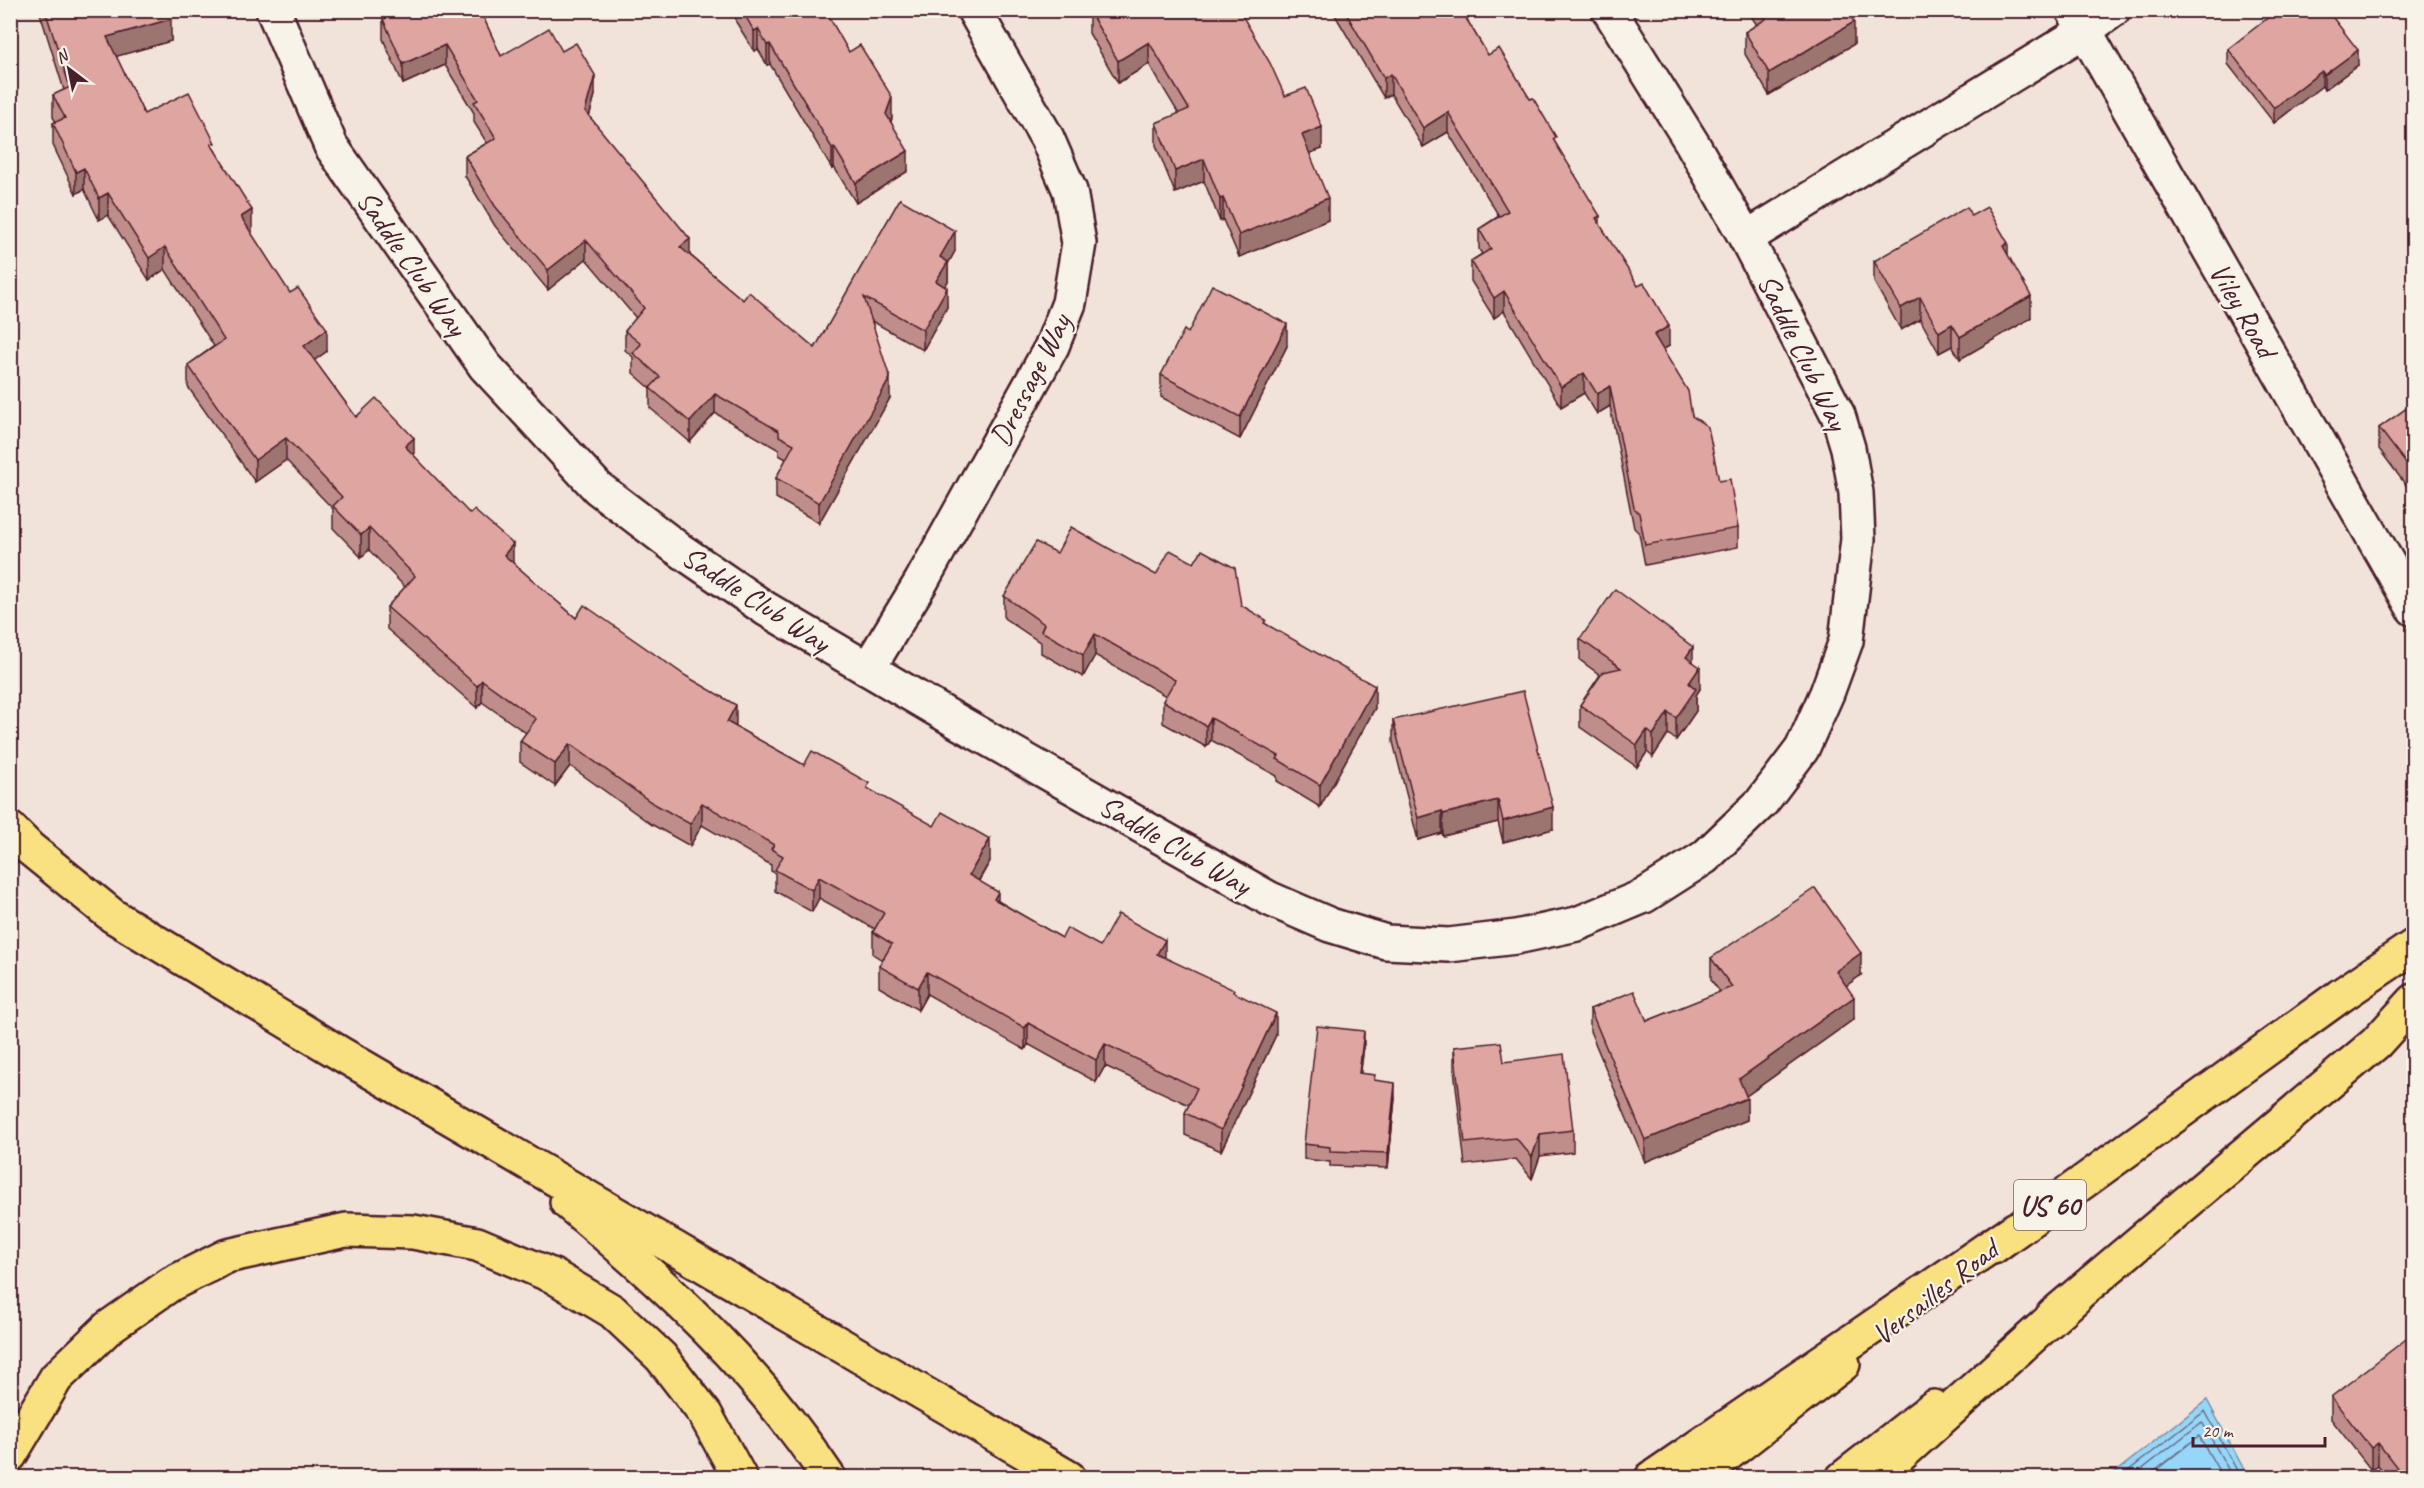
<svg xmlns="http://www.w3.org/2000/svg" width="2424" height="1488" font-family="Caveat,sans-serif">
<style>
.water{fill:#96d6f8;stroke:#788da6;stroke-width:1.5}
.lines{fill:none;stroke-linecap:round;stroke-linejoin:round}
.shore{stroke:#68687d;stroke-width:1.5}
.street-casing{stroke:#4a1f2b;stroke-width:38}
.primary-casing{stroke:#4a1f2b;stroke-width:38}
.highway-casing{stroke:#4a1f2b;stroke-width:38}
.street{stroke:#f7f3e8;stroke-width:33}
.primary{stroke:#f9e181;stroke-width:33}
.highway{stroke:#f9e181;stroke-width:33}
.wall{fill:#c08e8a;stroke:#4a1f2b;stroke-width:1.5}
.shaded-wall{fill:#9c7471;stroke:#4a1f2b;stroke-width:1.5}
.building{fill:#dfa5a1;stroke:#4a1f2b;stroke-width:1.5}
.labels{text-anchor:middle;stroke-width:4.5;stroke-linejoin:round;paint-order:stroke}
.shield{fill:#f7f3e8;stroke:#7e5f64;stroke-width:1.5}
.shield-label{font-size:28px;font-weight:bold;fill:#4a1f2b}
.street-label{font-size:30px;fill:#4a1f2b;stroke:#f7f3e8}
</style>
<rect width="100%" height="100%" fill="#f2e3da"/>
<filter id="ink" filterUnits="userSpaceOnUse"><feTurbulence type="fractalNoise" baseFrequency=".0167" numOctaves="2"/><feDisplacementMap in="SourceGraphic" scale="12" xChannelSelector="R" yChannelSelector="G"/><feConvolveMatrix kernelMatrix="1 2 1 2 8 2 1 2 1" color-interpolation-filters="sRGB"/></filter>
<g filter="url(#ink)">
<!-- water -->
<polygon class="water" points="2207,1400 2248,1477 2109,1477"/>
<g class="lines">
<!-- shore -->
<g class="shore">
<polyline points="2119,1478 2205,1411 2241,1478"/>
<polyline points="2131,1478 2202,1422 2233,1478"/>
<polyline points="2146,1478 2199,1436 2223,1478"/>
</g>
<!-- street casing -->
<g class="street-casing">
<g id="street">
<polyline points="273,10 331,146 485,366 598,488 677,548 766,609 960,723 1270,899 1330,925 1386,942 1449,945 1516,937 1577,924 1644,896 1705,857 1762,802 1802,749 1827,693 1846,641 1858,539 1856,493 1848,448 1838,415 1746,238 1692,143 1609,10"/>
<polyline points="2073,10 2414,609"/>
<polyline points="1746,238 2084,31 2113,10"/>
<polyline points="868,669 921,582 1052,346 1069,303 1079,243 1070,191 1047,138 974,10"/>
</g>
</g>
<!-- primary casing -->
<g class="primary-casing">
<g id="primary">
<polyline points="1993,1247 2340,996 2414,946"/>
<polyline points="2053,1315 2376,1043 2414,1001"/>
<polyline points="1697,1478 1843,1364"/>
<polyline points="1843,1478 1934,1407"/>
</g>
</g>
<!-- highway casing -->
<g class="highway-casing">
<g id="highway">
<polyline points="10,829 29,848 113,916 341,1054 1069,1478"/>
<path d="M 567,1202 C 666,1285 757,1369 829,1478"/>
<polyline points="10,1455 56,1378 109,1327 171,1284 227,1256 346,1230 413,1232 477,1244 553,1276 612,1311 661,1357 705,1414 740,1478"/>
<polyline points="1652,1478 2016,1229"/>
<polyline points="1875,1478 2075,1298"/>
</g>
</g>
<!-- street -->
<use href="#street" class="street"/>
<!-- primary -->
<use href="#primary" class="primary"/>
<!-- highway -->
<use href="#highway" class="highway"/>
</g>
<!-- wall -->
<g class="wall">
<polygon points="39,10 168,10 171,41 116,56 144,114 215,150 252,232 251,233 327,351 314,360 356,417 414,456 513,563 576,618 736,727 804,765 869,790 990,861 979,881 998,901 1062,938 1100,946 1165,958 1234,993 1276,1035 1221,1151 1185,1135 1185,1113 1189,1105 1105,1066 1096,1082 1028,1044 1025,1050 927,994 918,1010 879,987 879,966 882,960 873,954 873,932 875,929 819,898 812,912 775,891 775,873 771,871 771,865 702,825 690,846 651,824 570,766 555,786 520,762 520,741 526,733 482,702 477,708 387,629 387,607 405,587 369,550 361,557 333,528 333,509 286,460 255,482 188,387 188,365 214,346 165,269 149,280 108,215 99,220 84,189 76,194 53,145 53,123 56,122 53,117 53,95 64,90"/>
<polygon points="393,10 480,10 501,56 562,51 595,95 589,117 690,255 743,300 815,348 900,199 955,251 948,264 948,281 945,286 947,307 923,350 872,321 890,398 819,523 776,498 776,478 786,459 779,455 779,450 715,413 690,442 650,408 650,388 633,373 633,357 625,350 625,331 636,318 586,259 548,290 495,226 465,176 465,156 487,143 474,122 474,113 445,65 403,84 383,39 383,19 395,14"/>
<polygon points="736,10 825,10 849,52 892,118 891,122 908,171 856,203 834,167 832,169 770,64 767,65 758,49 754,51 736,22"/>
<polygon points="1332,10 1461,10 1488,55 1556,144 1600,226 1669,346 1663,350 1692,416 1738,528 1738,547 1645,565 1639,533 1634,528 1610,406 1597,414 1584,393 1561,407 1504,311 1494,318 1471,281 1471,261 1482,254 1479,249 1479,229 1499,216 1448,132 1423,147 1391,94 1384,98"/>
<polygon points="1747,10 1847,10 1854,44 1769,95 1745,54 1745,32 1757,25"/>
<polygon points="1089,11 1285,96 1322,149 1309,153 1328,220 1239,257 1223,220 1220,221 1204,181 1175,193 1156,145 1156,123 1179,114 1149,64 1118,83 1089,33"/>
<polygon points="2228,49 2358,65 2324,90 2322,86 2274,123 2228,64"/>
<polygon points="1971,216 2008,255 2031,318 1960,359 1952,346 1939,353 1920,319 1901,330 1874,282 1874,261"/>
<polygon points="1188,333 1287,346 1240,439 1161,397 1161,375"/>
<polygon points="2414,403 2414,496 2379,449 2379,428"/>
<polygon points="1057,553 1156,575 1241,605 1375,708 1320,807 1277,781 1277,776 1211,740 1206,747 1163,723 1163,701 1166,696 1095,655 1083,677 1041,653 1041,643 1004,618 1004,596"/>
<polygon points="1580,639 1693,662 1700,689 1696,695 1696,711 1676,740 1668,734 1653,757 1647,752 1637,767 1580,727 1580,705 1600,675 1580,660"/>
<polygon points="1393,720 1553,829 1503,842 1498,822 1443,836 1442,833 1418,840 1393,742"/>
<polygon points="1711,958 1861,975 1846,985 1854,1019 1746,1096 1747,1120 1645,1162 1590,1031 1590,1009 1647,1021 1720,992 1711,980"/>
<polygon points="1364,1046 1360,1074 1375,1080 1395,1098 1388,1168 1330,1166 1330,1162 1304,1159 1304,1144"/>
<polygon points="1454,1047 1504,1062 1573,1130 1573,1152 1540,1156 1532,1179 1516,1159 1465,1165 1454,1069"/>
<polygon points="2331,1397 2414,1478 2388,1478 2378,1465 2371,1470 2331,1419"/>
</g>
<!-- shaded-wall -->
<g class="shaded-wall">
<polygon points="2405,10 2412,10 2405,15"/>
<polygon points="171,19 171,41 107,59 107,37"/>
<polygon points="1854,22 1854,44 1769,95 1769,73"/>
<polygon points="758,29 758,49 754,51 754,31"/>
<polygon points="1149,42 1149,64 1118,83 1118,61"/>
<polygon points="770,44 770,64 767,65 767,45"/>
<polygon points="445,45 445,65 403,84 403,64"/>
<polygon points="2358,50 2358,65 2324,90 2324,75"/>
<polygon points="2322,71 2322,86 2274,123 2274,108"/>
<polygon points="1391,74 1391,94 1384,98 1384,78"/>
<polygon points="595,75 595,95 585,131 585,111"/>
<polygon points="892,97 892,118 886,135 886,114"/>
<polygon points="1448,112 1448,132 1423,147 1423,128"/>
<polygon points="1322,127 1322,149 1302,156 1302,135"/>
<polygon points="834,147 834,167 832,169 832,148"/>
<polygon points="908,151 908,171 856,203 856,183"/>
<polygon points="1204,159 1204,181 1175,193 1175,171"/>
<polygon points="84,168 84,189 76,194 76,172"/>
<polygon points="108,193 108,215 99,220 99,198"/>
<polygon points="1223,198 1223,220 1220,221 1220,199"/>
<polygon points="1328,198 1328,220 1239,257 1239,235"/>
<polygon points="252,210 252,232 241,239 241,217"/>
<polygon points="1600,216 1600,236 1596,218"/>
<polygon points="955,231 955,251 948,264 948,281 936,301 936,281 940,257"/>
<polygon points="690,239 690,258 680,247"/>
<polygon points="586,240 586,259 548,290 548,270"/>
<polygon points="2008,243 2008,265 2003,246"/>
<polygon points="165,247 165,269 149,280 149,258"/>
<polygon points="947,288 947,307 923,350 923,330"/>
<polygon points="1504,291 1504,311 1494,318 1494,298"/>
<polygon points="2031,296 2031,318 1960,359 1960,337"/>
<polygon points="1920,297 1920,319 1901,330 1901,308"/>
<polygon points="1287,324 1287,346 1240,439 1240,417"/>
<polygon points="1952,324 1952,346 1939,353 1939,332"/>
<polygon points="1669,326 1669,346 1654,355 1654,335"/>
<polygon points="327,329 327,351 304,368 304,346"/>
<polygon points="1584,373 1584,393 1561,407 1561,387"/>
<polygon points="890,378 890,398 819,523 819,503"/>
<polygon points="1610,386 1610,406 1597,414 1597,394"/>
<polygon points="715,394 715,413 690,442 690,422"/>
<polygon points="286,438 286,460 255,482 255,460"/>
<polygon points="414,438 414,460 405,446"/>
<polygon points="369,528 369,550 361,557 361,535"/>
<polygon points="513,544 513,566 504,555"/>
<polygon points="1095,634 1095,655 1083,677 1083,655"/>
<polygon points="1693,647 1693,669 1686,657"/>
<polygon points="1700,667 1700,689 1696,695 1696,711 1676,740 1676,718 1689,683"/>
<polygon points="482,680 482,702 477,708 477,686"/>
<polygon points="1375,686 1375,708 1320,807 1320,785"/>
<polygon points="736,705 736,727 727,722"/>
<polygon points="1668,712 1668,734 1653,757 1653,735"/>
<polygon points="1211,718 1211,740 1206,747 1206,726"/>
<polygon points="1647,730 1647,752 1637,767 1637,745"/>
<polygon points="570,744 570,766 555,786 555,764"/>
<polygon points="1498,800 1498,822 1443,836 1443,814"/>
<polygon points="702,803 702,825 690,846 690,824"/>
<polygon points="1553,807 1553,829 1503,842 1503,821"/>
<polygon points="1442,811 1442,833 1418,840 1418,818"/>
<polygon points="990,839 990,861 969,897 969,875"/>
<polygon points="819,877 819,898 812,912 812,890"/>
<polygon points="998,892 998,914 994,899"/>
<polygon points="1165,940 1165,962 1157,954"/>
<polygon points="1861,953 1861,975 1836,993 1836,971"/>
<polygon points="927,972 927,994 918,1010 918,988"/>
<polygon points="1854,997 1854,1019 1739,1101 1739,1079"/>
<polygon points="1276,1013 1276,1035 1221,1151 1221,1130"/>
<polygon points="1028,1023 1028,1044 1025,1050 1025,1028"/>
<polygon points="1364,1031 1364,1046 1359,1088 1359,1073"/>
<polygon points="1105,1044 1105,1066 1096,1082 1096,1060"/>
<polygon points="1395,1083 1395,1098 1388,1168 1388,1153"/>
<polygon points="1747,1098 1747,1120 1645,1162 1645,1140"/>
<polygon points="1540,1134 1540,1156 1532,1179 1532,1157"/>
<polygon points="2378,1443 2378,1465 2371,1470 2371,1448"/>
<polygon points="2414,1463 2414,1478 2401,1478 2401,1473"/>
</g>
<!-- building -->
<g class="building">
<polygon points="45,10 168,10 171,19 107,37 144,114 189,92 215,143 211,144 252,210 241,217 290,293 298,288 327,329 304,346 356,417 376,398 414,438 405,446 470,514 474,510 513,544 504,555 576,618 584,605 686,676 736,705 727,722 804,765 812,751 869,783 867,788 934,826 942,812 990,839 969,875 998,892 994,899 1062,938 1067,928 1100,946 1118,914 1165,940 1157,954 1234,990 1233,992 1276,1013 1221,1130 1185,1113 1197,1088 1105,1044 1096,1060 1028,1023 1025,1028 927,972 918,988 879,966 892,944 873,932 884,913 819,877 812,890 775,870 783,856 771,849 774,845 702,803 690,824 651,802 570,744 555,764 520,741 536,719 482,680 477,686 387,607 415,576 369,528 361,535 333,506 342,497 286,438 255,460 188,365 224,340 165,247 149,258 108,193 99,198 84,168 76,172 53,123 65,118 53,95 70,87"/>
<polygon points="402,10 480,10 501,56 549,28 562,51 576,43 595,75 585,111 690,239 680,247 743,300 749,292 815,348 900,199 955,231 940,257 948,262 936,281 947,288 923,330 864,297 890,378 819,503 776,478 794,444 779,436 779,431 715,394 690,422 650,388 660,377 633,353 641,344 625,331 644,308 586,240 548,270 495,206 465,156 496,138 474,102 478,100 445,45 403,64 383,19"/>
<polygon points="742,10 825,10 849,52 860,45 892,97 886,114 908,151 856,183 834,147 832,148 770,44 767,45 758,29 754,31"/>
<polygon points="1090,10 1239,10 1270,63 1285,96 1306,88 1322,127 1302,135 1328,198 1239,235 1223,198 1220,199 1204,159 1175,171 1156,123 1189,109 1149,42 1118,61 1089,11"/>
<polygon points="1344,10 1461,10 1488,55 1499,48 1530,99 1533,98 1556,137 1553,139 1600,216 1596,218 1638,286 1644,283 1669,326 1654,335 1688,391 1692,416 1708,427 1719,481 1730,479 1738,528 1645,545 1639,513 1634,508 1610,386 1597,394 1584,373 1561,387 1504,291 1494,298 1471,261 1491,249 1479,229 1508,211 1448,112 1423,128 1391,74 1384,78"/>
<polygon points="1761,10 1847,10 1854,22 1769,73 1745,32 1766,19"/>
<polygon points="2278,10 2327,10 2358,50 2324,75 2322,71 2274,108 2228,49"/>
<polygon points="1967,207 1971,216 1987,207 2008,243 2003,246 2031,296 1960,337 1952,324 1939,332 1920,297 1901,308 1874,261"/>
<polygon points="1212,285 1287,324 1240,417 1161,375 1184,330 1188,333"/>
<polygon points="2414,403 2414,474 2379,428"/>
<polygon points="1071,527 1156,575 1170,550 1194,563 1202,550 1235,568 1241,605 1266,620 1264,623 1375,686 1320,785 1277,759 1279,756 1211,718 1206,726 1163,701 1175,680 1095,634 1083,655 1041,631 1044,624 1004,596 1036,542 1057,553"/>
<polygon points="1615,589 1693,647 1686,657 1700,667 1689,683 1696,689 1676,718 1668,712 1653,735 1647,730 1637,745 1580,705 1603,672 1621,668 1580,639"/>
<polygon points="1523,691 1553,807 1503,821 1498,800 1443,814 1442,811 1418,818 1393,720"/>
<polygon points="1815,888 1861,953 1836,971 1854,997 1739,1079 1747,1098 1645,1140 1590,1009 1634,991 1647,1021 1732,987 1711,958"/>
<polygon points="1317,1026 1364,1031 1359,1073 1375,1075 1374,1080 1395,1083 1388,1153 1330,1151 1330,1147 1304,1144"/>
<polygon points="1501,1042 1504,1062 1564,1054 1573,1130 1540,1134 1532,1157 1516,1138 1465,1143 1454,1047"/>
<polygon points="2414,1333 2414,1463 2401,1473 2378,1443 2371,1448 2331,1397"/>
</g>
</g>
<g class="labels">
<!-- shield labels -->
<rect class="shield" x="2014" y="1180" width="72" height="50" rx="4.5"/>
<g class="shield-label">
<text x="2050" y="1215">US 60</text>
</g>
<!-- street labels -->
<g class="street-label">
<text transform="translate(412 263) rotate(55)" y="10">Saddle Club Way</text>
<text transform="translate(2243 310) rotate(60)" y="10">Viley Road</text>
<text transform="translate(1803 352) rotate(64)" y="10">Saddle Club Way</text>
<text transform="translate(1030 380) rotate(-63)" y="10">Dressage Way</text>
<text transform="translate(756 599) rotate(33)" y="10">Saddle Club Way</text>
<text transform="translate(1175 845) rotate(30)" y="10">Saddle Club Way</text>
<text transform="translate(1935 1292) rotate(-38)" y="10">Versailles Road</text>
</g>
</g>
<!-- margin -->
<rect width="2424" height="1488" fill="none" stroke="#f7f3e8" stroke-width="36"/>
<rect x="18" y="18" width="2388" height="1452" fill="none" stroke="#4a1f2b" stroke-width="2" filter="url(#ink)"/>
<!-- north arrow -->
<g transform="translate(69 69) rotate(328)" stroke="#f7f3e8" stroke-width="4.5" paint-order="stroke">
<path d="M0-4.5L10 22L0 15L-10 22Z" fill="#4a1f2b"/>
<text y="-9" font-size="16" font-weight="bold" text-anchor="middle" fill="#4a1f2b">N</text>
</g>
<!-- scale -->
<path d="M2193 1437v9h132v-9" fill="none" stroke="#4a1f2b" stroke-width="3"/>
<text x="2202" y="1437" font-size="18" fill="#4a1f2b" stroke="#f7f3e8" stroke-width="4.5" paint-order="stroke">20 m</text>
</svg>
